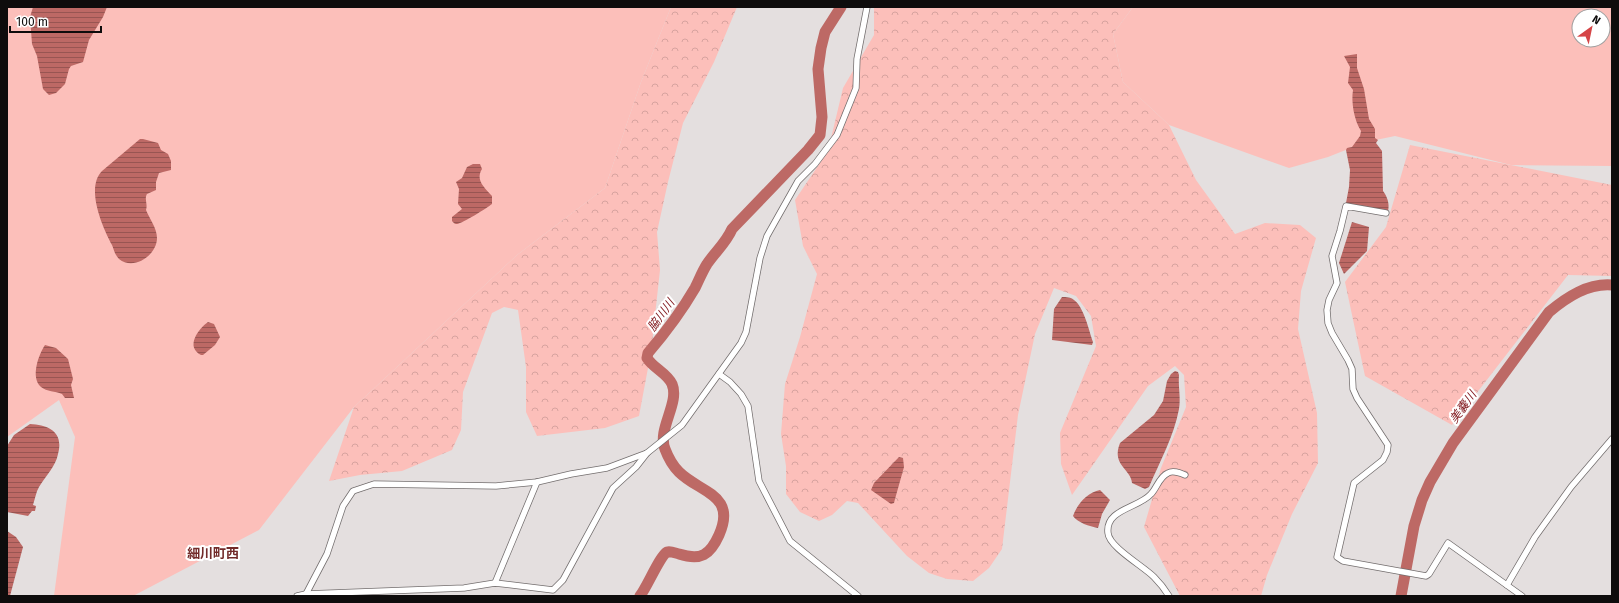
<svg xmlns="http://www.w3.org/2000/svg" width="1619" height="603" font-family="'Fira Sans','Noto Sans JP',sans-serif">
<style>
.green{fill:#fcbfba;fill-rule:evenodd}
.forest{fill:url(#forest-crowns)}
.water{fill:url(#water-rules)}
.lines{fill:none;stroke-linecap:round;stroke-linejoin:round}
.river{stroke:#bd6965;stroke-width:11}
.minor-casing{stroke:#736e6e;stroke-width:7}
.minor{stroke:#fff;stroke-width:5.5}
.labels{text-anchor:middle;stroke-width:4;stroke-linejoin:round;paint-order:stroke}
.water-label{font-size:12px;font-style:italic;fill:#831c21;stroke:#fff}
.quarter-label{font-size:13px;font-weight:bold;fill:#722b2a;stroke:#fff}
</style>
<defs>
<pattern id="forest-crowns" width="20" height="18" patternUnits="userSpaceOnUse"><rect width="20" height="18" fill="#fcbfba"/><path d="M2 6a3 3 0 1 1 6 0M12 15a3 3 0 1 1 6 0" fill="none" stroke="#d7a39f"/></pattern>
<pattern id="water-rules" width="6" height="5" patternUnits="userSpaceOnUse"><rect width="6" height="5" fill="#bd6965"/><path d="M0 2.5h6" fill="none" stroke="#985552"/></pattern>
</defs>
<rect width="100%" height="100%" fill="#e4dfdf"/>
<!-- green -->
<g class="green">
<polygon points="7,7 671,7 641,82 605,188 517,255 354,407 259,530 133,596 54,596 75,437 59,400 7,437"/>
<path d="M 1133,7 L 1612,7 L 1612,166 L 1511,165 L 1395,136 L 1366,142 L 1328,157 L 1289,168 L 1169,125 L 1123,82 L 1113,34 ZM 1579,16 L 1603,16 L 1603,40 L 1579,40 Z"/>
</g>
<!-- forest -->
<g class="forest">
<polygon points="671,7 737,7 714,62 683,123 668,182 657,232 660,270 651,352 639,416 605,428 537,436 526,412 526,367 518,310 504,307 492,313 463,392 461,430 452,450 402,471 360,475 329,481 354,407 517,255 605,188 641,82"/>
<polygon points="874,7 1133,7 1113,34 1123,82 1169,125 1196,180 1235,234 1265,223 1300,225 1316,238 1301,291 1298,329 1317,413 1318,463 1292,514 1267,575 1261,596 1180,596 1144,527 1161,468 1186,407 1184,375 1175,366 1148,386 1072,495 1061,464 1060,433 1096,346 1091,316 1076,296 1054,288 1035,334 1018,415 1002,549 989,568 973,581 947,579 929,573 907,556 858,503 847,501 832,515 819,521 800,512 786,494 786,466 781,434 785,384 800,337 817,274 803,246 795,200 828,151 843,88 874,35"/>
<polygon points="1410,145 1612,185 1612,276 1568,275 1452,425 1365,376 1345,282 1386,227"/>
</g>
<!-- water -->
<g class="water">
<polygon points="33,7 107,7 103,17 89,40 83,62 71,66 69,69 65,84 56,93 49,95 43,89 37,56 32,44 30,17"/>
<path d="M 1357,54 L 1357,68 L 1364,89 L 1369,119 L 1375,129 L 1375,138 L 1378,140 L 1376,143 L 1382,151 L 1383,191 C 1387,196 1390,204 1388,211 L 1362,208 L 1346,203 L 1349,187 L 1350,170 L 1346,150 L 1347,148 L 1352,147 L 1360,136 L 1361,131 C 1354,120 1351,102 1353,90 L 1348,83 L 1350,67 L 1344,56 Z"/>
<path d="M 140,139 L 143,139 L 158,143 L 161,150 L 168,154 L 171,161 L 171,170 L 159,173 L 156,182 L 156,190 L 147,194 C 144,199 148,204 146,210 C 149,218 157,228 157,238 C 157,255 134,271 119,259 C 115,255 114,250 112,245 C 103,228 85,188 102,171 Z"/>
<path d="M 473,164 L 480,164 L 482,169 C 475,180 485,188 492,196 L 492,204 C 487,208 463,223 457,224 C 454,224 454,223 452,221 L 452,217 L 462,209 L 458,204 L 459,189 L 456,182 L 462,178 L 467,167 Z"/>
<polygon points="1352,222 1369,227 1367,251 1344,274 1339,263"/>
<path d="M 1062,297 C 1066,297 1071,297 1074,300 C 1084,307 1089,331 1093,342 L 1092,345 L 1052,340 L 1054,309 Z"/>
<path d="M 208,322 L 214,324 L 220,337 L 215,345 L 203,355 L 201,355 C 185,347 198,329 208,322 Z"/>
<path d="M 45,345 L 56,348 L 68,359 L 73,379 L 71,385 L 74,398 L 65,398 L 62,394 C 55,391 47,392 41,387 C 30,377 39,354 45,345 Z"/>
<path d="M 1175,371 L 1178,372 L 1179,375 C 1178,386 1181,398 1179,409 C 1174,436 1160,461 1149,487 L 1145,489 L 1132,483 C 1131,469 1111,465 1120,443 L 1154,415 L 1163,401 L 1167,381 L 1171,374 Z"/>
<path d="M 30,424 C 49,425 64,432 58,454 C 56,466 45,477 39,487 C 36,492 35,499 33,505 L 36,506 L 35,511 L 32,511 L 28,516 L 7,512 L 7,446 L 14,435 Z"/>
<polygon points="899,457 903,458 904,467 895,499 894,503 891,504 871,490 874,483"/>
<path d="M 1100,490 L 1110,500 L 1102,514 L 1098,528 C 1089,526 1078,523 1073,516 C 1077,504 1088,492 1100,490 Z"/>
<polygon points="7,531 16,537 23,547 10,596 7,596"/>
</g>
<g class="lines">
<!-- river -->
<g class="river">
<path d="M 640,596 C 647,587 660,556 667,552 C 671,551 675,553 679,554 C 701,561 710,555 719,535 C 737,494 700,493 679,472 C 673,466 668,457 665,449 C 657,429 680,403 672,384 C 667,373 653,368 647,358 L 648,353 C 666,332 681,312 695,288 C 699,280 702,272 707,264 C 715,252 726,243 732,229 L 808,150 L 820,135 L 822,117 L 818,69 L 821,48 L 825,32 L 841,7"/>
<path d="M 1401,596 L 1414,526 L 1422,500 L 1430,482 L 1453,443 L 1549,312 C 1567,297 1588,283 1612,285"/>
</g>
<!-- minor casing -->
<g class="minor-casing">
<g id="minor">
<polyline points="1386,213 1346,206 1340,231 1332,256 1337,283 1329,300 1327,310 1328,323 1332,333 1348,360 1352,369 1353,389 1357,398 1388,445 1387,452 1383,460 1354,483 1337,557 1343,561 1426,576 1429,574 1448,543 1522,596"/>
<polyline points="719,374 730,382 741,394 748,406 759,481 790,541 858,596"/>
<polyline points="495,583 537,482"/>
<polyline points="1507,585 1535,537 1571,487 1612,439"/>
<polyline points="306,594 327,554 343,506 353,491 374,484 496,486 537,482 571,474 607,468 647,453"/>
<polyline points="297,596 306,594 464,588 495,583 553,590 563,580 613,488 636,467 647,453 682,425 741,343 746,332 760,258 767,236 798,181 815,164 837,135 856,88 857,59 867,7"/>
<path d="M 1169,596 C 1164,588 1160,583 1154,577 C 1143,566 1109,547 1108,533 C 1105,509 1139,508 1151,494 C 1157,488 1159,477 1168,473 C 1173,470 1180,473 1185,475"/>
</g>
</g>
<!-- minor -->
<use href="#minor" class="minor"/>
</g>
<g class="labels">
<!-- water labels -->
<g class="water-label">
<text transform="translate(661 315) rotate(-54)" y="4">脇川川</text>
<text transform="translate(1463 407) rotate(-54)" y="4">美嚢川</text>
</g>
<!-- quarter labels -->
<g class="quarter-label">
<text x="213" y="558">細川町西</text>
</g>
</g>
<!-- border -->
<rect width="1619" height="603" fill="none" stroke="#0e0c0c" stroke-width="16"/>
<!-- north arrow -->
<g transform="translate(1591 28) rotate(33)"><circle r="19" fill="#ffffff" stroke="#9f9e9e"/>
<path d="M0-3L7 15L0 10L-7 15Z" fill="#d54547"/>
<text y="-6" font-size="11" font-weight="bold" text-anchor="middle" fill="#0e0c0c">N</text>
</g>
<!-- scale -->
<path d="M10 26v6h91v-6" fill="none" stroke="#0e0c0c" stroke-width="2"/>
<text x="16" y="26" font-size="12" fill="#0e0c0c" stroke="#ffffff" stroke-width="3" paint-order="stroke">100 m</text>
</svg>
